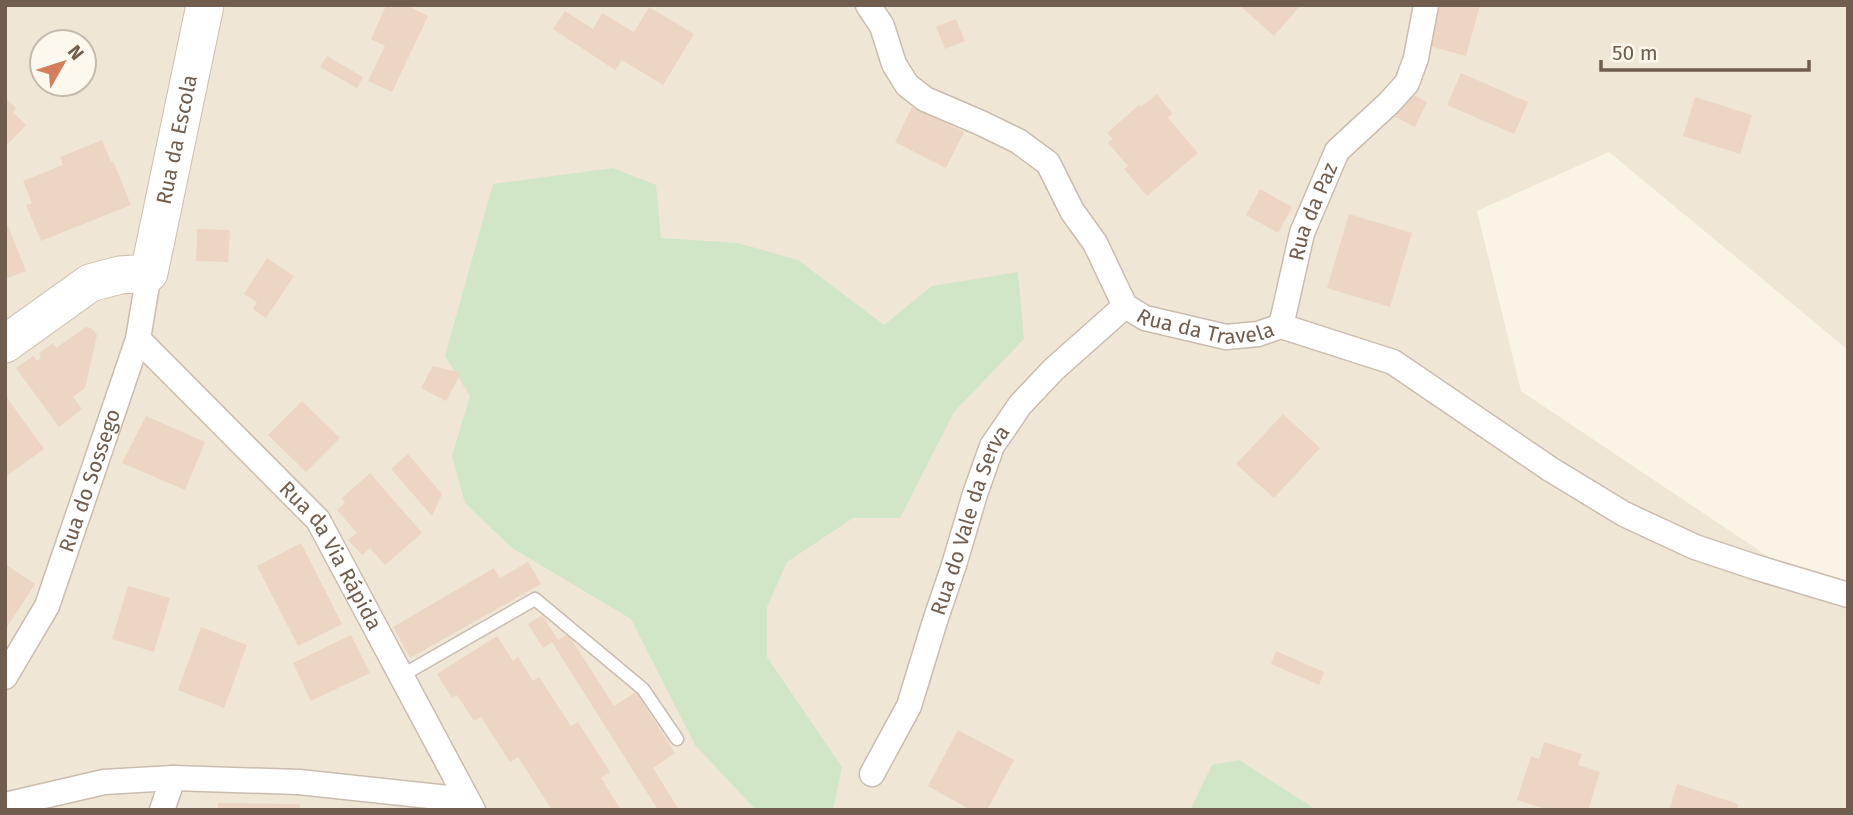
<svg xmlns="http://www.w3.org/2000/svg" width="1853" height="815" font-family="'Fira Sans',sans-serif">
<style>
.residential{fill:#f0e6d6;fill-rule:evenodd}
.green{fill:#d1e6c7}
.building{fill:#ecd5c2}
.lines{fill:none;stroke-linecap:round;stroke-linejoin:round}
.lane-casing{stroke:#cabcae;stroke-width:15}
.street-casing{stroke:#cabcae;stroke-width:27}
.secondary-casing{stroke:#ccbdac;stroke-width:39}
.lane{stroke:#fff;stroke-width:12}
.street{stroke:#fff;stroke-width:24}
.secondary{stroke:#fff;stroke-width:37}
.labels{text-anchor:middle;stroke-width:5;stroke-linejoin:round;paint-order:stroke}
.street-label{font-size:21px;fill:#705d4e;stroke:#fdf8ed}
</style>
<rect width="100%" height="100%" fill="#faf4e7"/>
<!-- residential -->
<path class="residential" d="M 5,5 L 1848,5 L 1848,350 L 1609,152 L 1477,211 L 1521,391 L 1848,610 L 1848,810 L 5,810 ZM 42,42 L 84,42 L 84,84 L 42,84 Z"/>
<!-- green -->
<g class="green">
<polygon points="613,168 656,185 661,238 738,243 798,260 884,325 932,286 1018,272 1024,339 954,412 900,518 853,518 787,562 767,607 767,657 842,767 833,810 756,810 695,745 631,619 512,548 465,503 452,456 470,396 445,356 493,184"/>
<polygon points="1239,760 1312,807 1313,810 1190,810 1212,765"/>
</g>
<!-- building -->
<g class="building">
<polygon points="393,5 406,5 428,16 392,92 368,81 385,46 371,39 386,6 392,8"/>
<polygon points="1239,5 1301,5 1274,36"/>
<polygon points="1439,5 1480,5 1466,56 1429,46"/>
<polygon points="649,7 694,34 663,85 622,60 615,70 553,29 565,11 593,29 602,13 634,32"/>
<polygon points="956,19 965,41 945,49 936,27"/>
<polygon points="327,56 363,77 357,88 320,67"/>
<polygon points="1461,73 1528,102 1514,134 1447,105"/>
<polygon points="1408,92 1427,102 1415,127 1395,117"/>
<polygon points="1157,94 1172,113 1168,118 1198,153 1147,196 1124,169 1128,166 1108,143 1113,139 1107,133 1139,105 1141,107"/>
<polygon points="1695,97 1752,115 1740,154 1683,136"/>
<polygon points="5,98 16,108 13,112 26,125 5,147"/>
<polygon points="912,107 964,132 946,168 895,142"/>
<polygon points="102,140 111,162 113,161 131,205 41,241 26,205 32,203 23,181 63,165 60,157"/>
<polygon points="1260,189 1292,207 1278,233 1246,215"/>
<polygon points="1349,214 1412,233 1390,307 1327,288"/>
<polygon points="8,226 26,271 5,279 5,228"/>
<polygon points="197,229 230,230 228,262 196,261"/>
<polygon points="267,258 294,276 266,318 253,309 257,302 244,294"/>
<polygon points="86,327 91,328 97,335 85,388 73,397 82,409 59,427 16,368 33,356 37,361 41,358 39,353 53,343 56,348"/>
<polygon points="433,366 461,373 446,401 421,388"/>
<polygon points="5,395 44,449 5,477"/>
<polygon points="302,401 340,438 306,472 268,435"/>
<polygon points="1283,414 1320,448 1274,498 1236,464"/>
<polygon points="146,416 205,442 185,490 122,463"/>
<polygon points="408,454 442,494 432,516 391,469"/>
<polygon points="370,473 422,533 385,565 370,548 362,555 348,540 357,533 337,510 345,503 342,498"/>
<polygon points="301,543 342,624 298,646 257,566"/>
<polygon points="528,562 541,584 410,658 393,627 494,568 500,578"/>
<polygon points="5,564 35,584 5,630"/>
<polygon points="128,586 170,598 154,652 112,639"/>
<polygon points="542,615 558,640 568,634 614,706 636,692 675,753 653,768 679,810 658,810 552,642 543,648 528,624"/>
<polygon points="201,627 247,645 224,708 178,690"/>
<polygon points="351,635 370,673 311,701 293,663"/>
<polygon points="497,636 513,661 518,657 533,681 539,677 571,726 578,722 610,772 601,778 621,810 552,810 518,757 510,762 481,717 474,721 457,695 452,698 437,674"/>
<polygon points="1276,651 1324,672 1319,685 1271,664"/>
<polygon points="958,730 1014,760 987,810 971,810 928,786"/>
<polygon points="1544,742 1582,754 1578,765 1600,772 1588,810 1549,810 1517,800 1531,756 1539,759"/>
<polygon points="1677,784 1738,804 1737,810 1669,810"/>
<polygon points="218,803 300,804 300,810 218,810"/>
</g>
<g class="lines">
<!-- lane casing -->
<g class="lane-casing">
<polyline id="lane" points="401,676 535,599 643,689 677,739"/>
</g>
<!-- street casing -->
<g class="street-casing">
<g id="street">
<path id="s1" d="M 868,5 L 882,26 L 894,64 L 907,85 L 925,99 L 981,123 L 1018,141 L 1048,163 L 1072,211 L 1095,243 L 1125,306 L 1145,318 L 1226,337 L 1258,334 L 1281,326 L 1393,362 L 1550,469 L 1624,514 L 1695,547 L 1755,567 L 1848,595"/>
<path id="s2" d="M 1281,326 L 1302,233 L 1337,151 L 1389,103 L 1407,83 L 1416,58 L 1426,5"/>
<path id="s3" d="M 138,339 L 318,520 L 473,810"/>
<path id="s4" d="M 5,677 L 47,606 L 138,339 L 149,273"/>
<path id="s5" d="M 872,774 L 909,706 L 935,621 L 954,565 L 975,494 L 992,446 L 1020,405 L 1054,369 L 1125,306"/>
<polyline points="5,805 104,782 173,778 299,782 467,800"/>
<polyline points="162,810 173,778"/>
</g>
</g>
<!-- secondary casing -->
<g class="secondary-casing">
<g id="secondary">
<path id="s6" d="M 5,344 L 90,283 L 120,275 L 149,273 L 205,5"/>
</g>
</g>
<!-- lane -->
<use href="#lane" class="lane"/>
<!-- street -->
<use href="#street" class="street"/>
<!-- secondary -->
<use href="#secondary" class="secondary"/>
</g>
<g class="labels">
<!-- street labels -->
<g class="street-label">
<text dy="7" stroke="none"><textPath href="#s6" startOffset="301">Rua da Escola</textPath></text>
<text dy="7" stroke="none"><textPath href="#s2" startOffset="119">Rua da Paz</textPath></text>
<text dy="7" stroke="none"><textPath href="#s1" startOffset="500">Rua da Travela</textPath></text>
<text dy="7" stroke="none"><textPath href="#s4" startOffset="215">Rua do Sossego</textPath></text>
<text dy="7" stroke="none"><textPath href="#s5" startOffset="273">Rua do Vale da Serva</textPath></text>
<text dy="7" stroke="none"><textPath href="#s3" startOffset="292">Rua da Via Rápida</textPath></text>
</g>
</g>
<!-- border -->
<rect width="1853" height="815" fill="none" stroke="#705d4e" stroke-width="14"/>
<!-- north arrow -->
<g transform="translate(63 63) rotate(51)"><circle r="33" fill="#fdf8ed" stroke="#c5baad" stroke-width="2"/>
<path d="M0-5L12 26L0 18L-12 26Z" fill="#d57e5a"/>
<text y="-10" font-size="19" font-weight="bold" text-anchor="middle" fill="#705d4e">N</text>
</g>
<!-- scale -->
<path d="M1601 60v10h208v-10" fill="none" stroke="#705d4e" stroke-width="3.5"/>
<text x="1612" y="60" font-size="21" fill="#705d4e" stroke="#fdf8ed" stroke-width="5" paint-order="stroke">50 m</text>
</svg>
